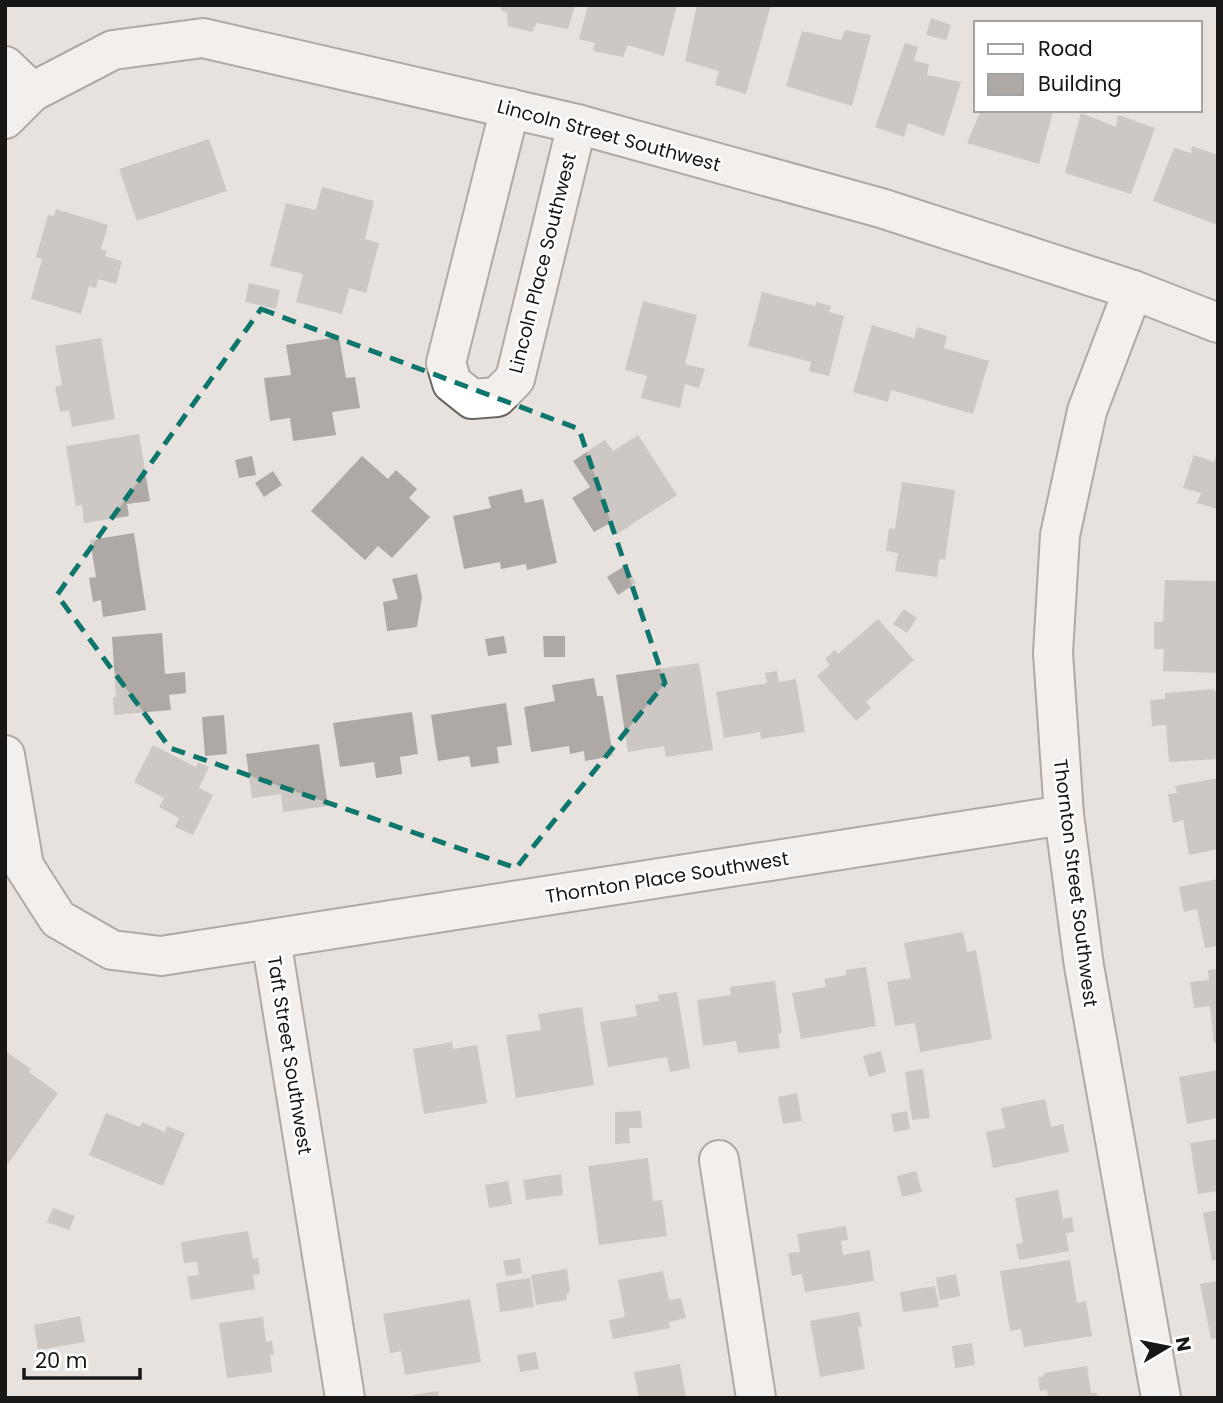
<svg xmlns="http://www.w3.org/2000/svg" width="1223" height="1403" font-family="Poppins,sans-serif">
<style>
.building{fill:#aea9a5}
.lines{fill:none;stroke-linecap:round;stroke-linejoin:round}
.minor-casing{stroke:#6b6662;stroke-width:42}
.minor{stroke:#fff;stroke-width:38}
.marked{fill:none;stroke:#0f766e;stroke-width:5;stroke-dasharray:14 9;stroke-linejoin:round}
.labels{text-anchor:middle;stroke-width:5;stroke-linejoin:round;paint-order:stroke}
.street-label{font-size:19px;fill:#191716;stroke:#fff}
</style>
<rect width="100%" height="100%" fill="#e7e2de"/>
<!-- building -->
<g class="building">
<polygon points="502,5 575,5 568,29 537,23 532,32 508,26 507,13 501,10"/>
<polygon points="588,5 677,5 664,56 628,45 623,57 593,51 595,43 579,39"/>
<polygon points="697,5 771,5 746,94 715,85 719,71 685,61"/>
<polygon points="931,18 951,25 946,40 926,35"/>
<polygon points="845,30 871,35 852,106 786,86 802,31 841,40"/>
<polygon points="905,43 918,47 914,61 929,64 927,75 961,82 944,136 908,123 904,137 875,127"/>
<polygon points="981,110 1047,110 1053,112 1039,164 967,143"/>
<polygon points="1081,113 1116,127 1118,115 1155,128 1131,194 1065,173"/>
<polygon points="209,139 227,191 137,221 119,169"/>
<polygon points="1192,146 1218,155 1218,225 1153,201 1174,148 1191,153"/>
<polygon points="322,187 374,201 365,239 379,243 366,293 349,288 342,314 296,302 303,274 270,266 286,203 316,210"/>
<polygon points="56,209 108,225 101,249 107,251 105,256 122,261 116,284 98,279 96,288 89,286 81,314 31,299 42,259 36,257 48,215 54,216"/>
<polygon points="249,283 280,290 276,309 245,302"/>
<polygon points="762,292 815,306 816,302 831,306 829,312 844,316 829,376 809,371 811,362 748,346"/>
<polygon points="643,301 697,315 685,364 705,369 699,388 685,384 680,408 641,398 647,376 625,370"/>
<polygon points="872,325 914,338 917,327 947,336 944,348 989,361 973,414 891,390 888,402 853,392"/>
<polygon points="339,337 346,378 355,377 360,408 332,412 336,435 293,441 290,418 270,421 264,378 291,375 286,345"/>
<polygon points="101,338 115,419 72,427 69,410 60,412 55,387 62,385 55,346"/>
<polygon points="139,434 150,501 127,504 129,516 84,523 82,505 76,506 66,446"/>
<polygon points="638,435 677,495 617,534 610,523 594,532 572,498 590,487 573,461 605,440 613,451"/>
<polygon points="1217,451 1218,451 1218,509 1197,503 1201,493 1183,488 1194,455 1214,462"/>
<polygon points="252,456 256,475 239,478 235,460"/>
<polygon points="362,456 388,479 396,470 417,489 409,498 430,517 392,558 378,546 365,560 311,511"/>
<polygon points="273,471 282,485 264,497 255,483"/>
<polygon points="902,482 955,490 945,560 939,559 937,577 895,571 898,553 886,551 889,528 895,529"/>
<polygon points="522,489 525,503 543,499 557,563 527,570 526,564 501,569 500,562 464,569 453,516 491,508 488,497"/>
<polygon points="134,533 146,610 103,617 101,600 93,602 89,578 96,577 90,540"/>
<polygon points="626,565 636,583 618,595 607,577"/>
<polygon points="417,574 422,597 417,627 387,631 383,602 398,599 392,579"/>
<polygon points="1165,580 1218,581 1218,673 1163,671 1164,649 1154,649 1154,622 1163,622"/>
<polygon points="904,609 917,618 907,633 893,624"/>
<polygon points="878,619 914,660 866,702 871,708 856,721 817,676 830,665 825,659 835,650 838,654"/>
<polygon points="162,633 165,674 185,672 186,693 169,695 171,710 114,715 113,697 116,697 112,637"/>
<polygon points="504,636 507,653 488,656 485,639"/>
<polygon points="543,636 565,636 565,657 544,657"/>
<polygon points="699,663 713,750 666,757 664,746 628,752 616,675"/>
<polygon points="777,671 779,682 796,679 805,732 761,739 760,732 724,738 716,692 767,683 765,673"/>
<polygon points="594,678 597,696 603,696 613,756 585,761 584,751 570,754 569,746 531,752 524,707 555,701 552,685"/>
<polygon points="1215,689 1215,691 1218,691 1218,759 1169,762 1166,725 1152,726 1150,700 1165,699 1165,693"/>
<polygon points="506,703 512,745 497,747 499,763 471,767 469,756 438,761 431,715"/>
<polygon points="412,712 418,754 400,757 402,774 376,778 374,762 340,767 333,723"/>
<polygon points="224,715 227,754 205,756 202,717"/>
<polygon points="319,744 328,806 283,812 281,794 252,798 246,754"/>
<polygon points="153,745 196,767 198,762 209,767 199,788 213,795 193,835 175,827 179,818 159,807 164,798 134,782"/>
<polygon points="1218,778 1218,849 1189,855 1183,820 1173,823 1168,794 1177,793 1175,786"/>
<polygon points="1218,879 1218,946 1205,948 1197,909 1184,912 1179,887"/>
<polygon points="963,932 967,952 976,950 992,1039 920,1052 915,1023 895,1026 887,982 911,978 904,943"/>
<polygon points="866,967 876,1026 801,1039 792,993 826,987 824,979 846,975 846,970"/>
<polygon points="1218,969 1218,1043 1214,1043 1210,1006 1194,1008 1190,982 1209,980 1208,970"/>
<polygon points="775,981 782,1033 778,1033 780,1048 738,1053 736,1041 703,1046 697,1000 731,995 730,987"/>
<polygon points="677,992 690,1068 670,1072 667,1057 608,1067 600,1022 637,1016 635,1005 659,1001 658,995"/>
<polygon points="582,1007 594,1085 516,1098 506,1035 541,1030 538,1014"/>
<polygon points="452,1042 453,1049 477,1045 487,1103 424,1114 413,1049"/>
<polygon points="881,1051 886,1072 869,1077 863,1056"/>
<polygon points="7,1052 31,1069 29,1072 58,1093 8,1164 5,1161 5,1054"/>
<polygon points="923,1069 930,1118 912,1120 905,1072"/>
<polygon points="1218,1070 1218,1118 1187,1124 1179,1077"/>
<polygon points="797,1093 802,1121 783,1124 778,1097"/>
<polygon points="1045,1099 1051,1127 1063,1124 1069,1152 993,1168 986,1132 1005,1128 1001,1108"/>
<polygon points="641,1111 642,1128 629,1128 630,1143 615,1144 615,1112"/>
<polygon points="907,1111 910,1129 894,1132 891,1114"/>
<polygon points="106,1113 140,1127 142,1122 165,1132 167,1126 185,1133 163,1186 89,1155"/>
<polygon points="1218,1139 1218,1191 1198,1194 1190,1143"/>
<polygon points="648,1158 653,1201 662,1200 667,1236 599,1245 588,1166"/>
<polygon points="916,1171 922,1192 902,1197 897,1176"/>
<polygon points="561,1174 563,1195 526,1200 523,1180"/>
<polygon points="508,1181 512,1204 489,1208 485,1185"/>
<polygon points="1058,1190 1063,1219 1072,1217 1074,1232 1066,1233 1069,1251 1019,1260 1016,1244 1023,1243 1015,1198"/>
<polygon points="53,1208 75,1216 69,1230 47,1222"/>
<polygon points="1218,1210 1218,1260 1212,1261 1203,1213"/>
<polygon points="846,1226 848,1240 841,1241 843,1255 870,1250 874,1281 805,1292 802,1274 792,1276 788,1253 800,1252 797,1234"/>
<polygon points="248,1231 253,1259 258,1258 260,1274 253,1275 255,1289 191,1300 187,1276 199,1275 197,1262 184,1263 181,1242"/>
<polygon points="520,1258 522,1273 506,1276 503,1261"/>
<polygon points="1070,1260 1077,1303 1086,1301 1092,1336 1024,1347 1021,1329 1010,1331 1000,1271"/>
<polygon points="567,1269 570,1292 566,1295 567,1300 536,1305 531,1275"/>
<polygon points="663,1271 669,1300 681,1298 686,1318 669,1322 670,1328 613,1339 609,1320 625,1317 618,1280"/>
<polygon points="956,1274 960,1296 940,1300 936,1278"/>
<polygon points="530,1278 534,1307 500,1312 496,1283"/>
<polygon points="1218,1281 1218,1338 1211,1339 1200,1284"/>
<polygon points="935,1286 939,1307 903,1312 900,1292"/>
<polygon points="470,1299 481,1362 405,1375 401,1351 390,1353 383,1314"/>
<polygon points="859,1312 862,1326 858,1327 865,1369 820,1377 810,1321"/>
<polygon points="80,1316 85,1342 38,1350 34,1325"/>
<polygon points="263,1317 266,1342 272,1341 274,1354 270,1355 272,1372 227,1378 219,1323"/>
<polygon points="972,1343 975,1365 955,1368 952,1346"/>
<polygon points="536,1352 539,1369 520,1372 517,1355"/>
<polygon points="680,1364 686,1398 639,1398 634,1372"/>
<polygon points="1087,1366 1091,1393 1097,1393 1098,1398 1048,1398 1047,1390 1040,1391 1038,1377 1044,1376 1044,1373"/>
<polygon points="438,1391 439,1398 414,1398 413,1395"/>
</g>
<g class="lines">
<!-- minor casing -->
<g class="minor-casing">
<g id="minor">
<polyline points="5,66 32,92"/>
<polyline points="510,108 446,363 452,383 472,399 497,397 515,379 577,124"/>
<polyline points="5,119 32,92 113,50 203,38 577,124 881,208 1133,290 1218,323"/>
<polyline points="1133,290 1087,411 1060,535 1053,653 1064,815 1084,966 1161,1398"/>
<polyline points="5,755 24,866 58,919 112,950 161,956 1064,815"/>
<polyline points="271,939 345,1398"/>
<polyline points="719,1160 756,1398"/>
</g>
</g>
<!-- minor -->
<use href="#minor" class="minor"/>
</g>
<!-- marked area -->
<path d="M0 0H1223V1403H0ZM 261,309 L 579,429 L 665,683 L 516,868 L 170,748 L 57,595 Z" fill="#e7e2de" fill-opacity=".55" fill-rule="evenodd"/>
<path class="marked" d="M 261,309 L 579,429 L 665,683 L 516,868 L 170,748 L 57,595 Z"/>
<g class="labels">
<!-- street labels -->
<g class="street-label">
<text transform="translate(609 135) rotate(15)" y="7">Lincoln Street Southwest</text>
<text transform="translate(542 263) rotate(-76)" y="7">Lincoln Place Southwest</text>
<text transform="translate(667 877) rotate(-9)" y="7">Thornton Place Southwest</text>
<text transform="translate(1076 883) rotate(83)" y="7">Thornton Street Southwest</text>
<text transform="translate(290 1055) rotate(81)" y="7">Taft Street Southwest</text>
</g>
</g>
<!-- border -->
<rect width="1223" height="1403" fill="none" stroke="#191716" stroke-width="14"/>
<!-- legend -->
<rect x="974" y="21" width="228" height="91" fill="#ffffff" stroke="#a3a2a2" stroke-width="2"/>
<rect x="988" y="44" width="35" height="10" fill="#ffffff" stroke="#a3a2a2" stroke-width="2"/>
<text x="1038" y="56" font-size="21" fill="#191716">Road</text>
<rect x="988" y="74" width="35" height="21" fill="#aea9a5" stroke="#a3a2a2" stroke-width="2"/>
<text x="1038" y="91" font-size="21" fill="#191716">Building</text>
<!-- north arrow -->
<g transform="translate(1167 1347) rotate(80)" stroke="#ffffff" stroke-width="5" paint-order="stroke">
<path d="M0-5L12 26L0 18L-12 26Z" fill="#191716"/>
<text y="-10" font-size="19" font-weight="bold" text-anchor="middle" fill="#191716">N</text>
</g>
<!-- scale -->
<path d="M24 1368v10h116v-10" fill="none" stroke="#191716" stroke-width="3.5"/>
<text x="35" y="1368" font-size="21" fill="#191716" stroke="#ffffff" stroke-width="5" paint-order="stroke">20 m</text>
</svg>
